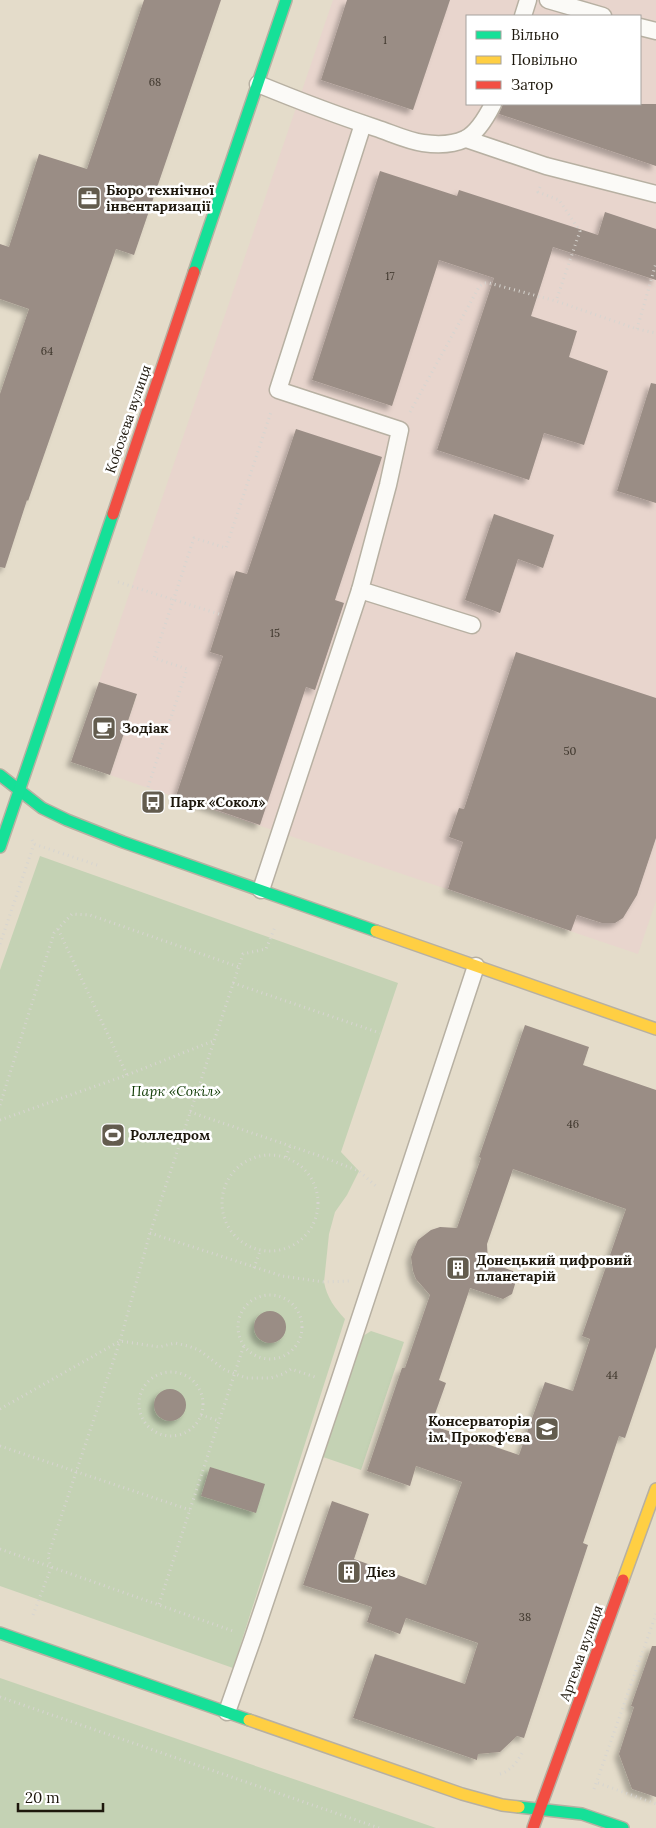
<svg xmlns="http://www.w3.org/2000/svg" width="656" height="1828" font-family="Lora,serif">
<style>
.education{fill:#e8d5cd;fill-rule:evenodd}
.green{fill:#c4d2b4}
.building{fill:#9a8d85;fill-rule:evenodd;filter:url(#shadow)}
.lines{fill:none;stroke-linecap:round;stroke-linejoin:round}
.lane-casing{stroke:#b7b0a2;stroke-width:19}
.fast-casing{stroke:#b7b0a2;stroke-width:14}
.slow-casing{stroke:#b7b0a2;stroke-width:14}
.jam-casing{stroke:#b7b0a2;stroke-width:14}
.path{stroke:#d7d5d0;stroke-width:3;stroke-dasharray:1 4;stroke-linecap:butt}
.lane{stroke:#fbfaf7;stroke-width:16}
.fast{stroke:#16e098;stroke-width:11}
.slow{stroke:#ffcf43;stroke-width:11}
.jam{stroke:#f24e42;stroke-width:11}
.labels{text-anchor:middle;stroke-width:5;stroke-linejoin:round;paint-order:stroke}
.number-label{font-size:11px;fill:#3c342a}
.poi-label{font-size:14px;font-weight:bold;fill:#1d170c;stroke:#fff;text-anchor:start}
.street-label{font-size:14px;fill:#1d170c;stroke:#fff}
.park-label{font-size:14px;font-style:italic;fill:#0e3902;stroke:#fff}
</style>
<defs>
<filter id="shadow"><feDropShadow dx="-4.5" dy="4.5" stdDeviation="2.5" flood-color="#0004"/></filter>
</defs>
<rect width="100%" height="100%" fill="#e4dcca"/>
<!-- education -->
<path class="education" d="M 333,0 L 656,0 L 656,901 L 638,954 L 110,775 L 137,695 L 99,682 ZM 467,16 L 640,16 L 640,104 L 467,104 Z"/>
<!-- green -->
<g class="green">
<path d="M 40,856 L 398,983 L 341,1152 L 359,1171 L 347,1195 L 335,1212 L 329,1234 L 324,1282 C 327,1298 335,1308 345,1319 L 233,1668 L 0,1586 L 0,970 Z"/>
<polygon points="371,1331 404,1342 361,1470 323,1457 363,1336"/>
<polygon points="0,1678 436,1828 0,1828"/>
</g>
<!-- building -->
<g class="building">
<polygon points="144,0 221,0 134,255 116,249 28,501 27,500 5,568 0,567 0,394 29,309 0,299 0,244 9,247 39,154 87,169"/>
<polygon points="347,0 450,0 413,110 321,80"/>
<polygon points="503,104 656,104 656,166 499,114"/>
<polygon points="380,171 457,196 459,190 598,235 605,212 656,229 656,280 553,247 531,316 577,331 569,357 608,371 584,445 544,433 529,480 437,450 494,278 439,260 392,406 312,380"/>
<polygon points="651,383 656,384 656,503 617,491"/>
<polygon points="296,429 382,457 335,600 344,603 315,690 306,687 260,825 176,796 223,656 210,652 236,571 247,574"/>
<polygon points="494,514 554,535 543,568 518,559 500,613 465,600"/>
<polygon points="516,652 656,698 656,838 637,895 623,918 615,923 602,923 577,915 571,931 448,889 463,842 449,837 459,808 464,809"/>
<polygon points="99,682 137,694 110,775 71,762"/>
<path d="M 525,1025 L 589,1047 L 583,1065 L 656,1090 L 656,1347 L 625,1438 L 619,1436 L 583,1543 L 588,1545 L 524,1738 L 517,1736 L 500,1752 L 478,1754 L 477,1760 L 353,1718 L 375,1654 L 465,1684 L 478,1643 L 406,1618 L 400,1634 L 367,1622 L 372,1607 L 303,1585 L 332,1501 L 369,1514 L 354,1559 L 426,1585 L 462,1482 L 416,1466 L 410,1486 L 367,1471 L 402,1368 L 405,1368 L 430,1295 L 416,1279 L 413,1271 L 411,1257 L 414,1249 L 418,1240 L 431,1230 L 440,1227 L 457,1228 L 481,1158 L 479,1157 ZM 513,1169 L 626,1209 L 582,1336 L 590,1339 L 573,1391 L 545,1382 L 519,1455 L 431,1425 L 446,1383 L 439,1380 L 470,1288 L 503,1299 L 512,1294 L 516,1281 L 513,1271 L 488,1262 L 487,1244 Z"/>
<circle cx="270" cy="1327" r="16"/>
<circle cx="170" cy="1405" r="16"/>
<polygon points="210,1467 265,1484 256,1513 201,1496"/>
<polygon points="652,1646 656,1646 656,1797 632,1789 619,1754 634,1707 631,1706"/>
</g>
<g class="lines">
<!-- lane casing -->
<g class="lane-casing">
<g id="lane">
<polyline points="548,0 603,16"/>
<polyline points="523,16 528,0"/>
<polyline points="640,27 656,31"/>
<path d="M 258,84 C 297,100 336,115 376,128 C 391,133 408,141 423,143 C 437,145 452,145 465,139 C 477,133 487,116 493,104"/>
<polyline points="363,124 278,390 400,430 388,485 360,590 472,625"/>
<polyline points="466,139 546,166 656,194"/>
<polyline points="261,890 360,590"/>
<polyline points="227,1712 253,1638 338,1385 476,966"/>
</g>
</g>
<!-- fast casing -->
<g class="fast-casing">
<g id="fast">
<polyline points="194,272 286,0"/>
<polyline points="0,775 42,808 67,820 123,842 376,931"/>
<polyline points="0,847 113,514"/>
<polyline points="0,1633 249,1720"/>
<polyline points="519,1807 582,1814 623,1828"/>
</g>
</g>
<!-- slow casing -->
<g class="slow-casing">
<g id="slow">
<polyline points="376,931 656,1029"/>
<polyline points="623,1580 656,1489"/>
<polyline points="249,1720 462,1794 502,1805 519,1807"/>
</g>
</g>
<!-- jam casing -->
<g class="jam-casing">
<g id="jam">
<polyline points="113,514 194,272"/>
<polyline points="533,1828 623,1580"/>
</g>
</g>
<!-- path -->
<g class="path">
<polyline points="540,187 538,192 559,200 580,231 556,301"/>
<polyline points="637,329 656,263"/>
<polyline points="410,412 479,287 484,283 489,283 556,301 637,329 656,333"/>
<polyline points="118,582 222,615"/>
<polyline points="148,787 187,669 154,658 194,538 226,548 271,412"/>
<polyline points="32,840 34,844 100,866"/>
<polyline points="58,929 127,1075"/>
<polyline points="0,944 34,844"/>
<polyline points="233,983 380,1033"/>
<polyline points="0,1105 54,933 72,914 90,915 239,967"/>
<polyline points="190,1112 320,1156 359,1171 378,1188"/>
<polyline points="0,1120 127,1075 213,1041"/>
<circle cx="270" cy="1203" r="48"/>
<polyline points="286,1157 290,1146"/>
<polyline points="150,1233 282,1276 324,1282 349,1281"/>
<polyline points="254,1268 260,1251"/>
<circle cx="270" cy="1327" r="32"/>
<circle cx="171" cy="1404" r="32"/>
<polyline points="0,1409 120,1341 159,1347 175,1343 188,1346 199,1350 225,1370 246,1378 271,1378 283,1374 291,1369 318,1378"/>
<polyline points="201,1415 219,1421"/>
<polyline points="0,1446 190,1510"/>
<polyline points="0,1549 233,1631"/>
<polyline points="159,1604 244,1345"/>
<polyline points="33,1615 51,1568 48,1556 120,1341 150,1233 243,954 266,949 275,927"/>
<polyline points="0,1697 379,1828"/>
<path d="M 500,1774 C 511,1771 518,1761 523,1751"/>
<polyline points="598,1783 656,1804"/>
<polyline points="594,1789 656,1614"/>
</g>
<!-- lane -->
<use href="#lane" class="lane"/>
<!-- fast -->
<use href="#fast" class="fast"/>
<!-- slow -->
<use href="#slow" class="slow"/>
<!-- jam -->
<use href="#jam" class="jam"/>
</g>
<!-- icons -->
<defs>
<g id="office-square" transform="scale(1.25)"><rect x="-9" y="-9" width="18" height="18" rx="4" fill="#635c4e" stroke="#fff"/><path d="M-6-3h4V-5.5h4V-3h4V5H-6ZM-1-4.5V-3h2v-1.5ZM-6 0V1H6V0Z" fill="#fff"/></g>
<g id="cafe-square" transform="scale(1.25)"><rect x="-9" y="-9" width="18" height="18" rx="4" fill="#635c4e" stroke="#fff"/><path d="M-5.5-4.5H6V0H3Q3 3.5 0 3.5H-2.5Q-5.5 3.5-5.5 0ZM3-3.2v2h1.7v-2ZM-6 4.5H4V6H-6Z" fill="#fff"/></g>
<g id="bus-square" transform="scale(1.25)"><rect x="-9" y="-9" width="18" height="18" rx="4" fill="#635c4e" stroke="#fff"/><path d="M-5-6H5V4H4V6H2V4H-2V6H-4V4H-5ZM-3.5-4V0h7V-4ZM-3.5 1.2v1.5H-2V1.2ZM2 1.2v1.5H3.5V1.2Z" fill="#fff"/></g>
<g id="stadium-square" transform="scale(1.25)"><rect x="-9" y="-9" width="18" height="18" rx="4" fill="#635c4e" stroke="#fff"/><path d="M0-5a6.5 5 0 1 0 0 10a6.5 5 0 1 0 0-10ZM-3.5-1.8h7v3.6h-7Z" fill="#fff"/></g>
<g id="building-square" transform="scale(1.25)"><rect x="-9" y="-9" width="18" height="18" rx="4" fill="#635c4e" stroke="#fff"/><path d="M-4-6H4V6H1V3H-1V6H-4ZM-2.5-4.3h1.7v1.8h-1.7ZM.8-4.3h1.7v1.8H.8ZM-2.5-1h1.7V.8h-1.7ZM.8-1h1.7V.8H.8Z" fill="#fff"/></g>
<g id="university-square" transform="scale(1.25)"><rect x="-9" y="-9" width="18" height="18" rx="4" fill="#635c4e" stroke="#fff"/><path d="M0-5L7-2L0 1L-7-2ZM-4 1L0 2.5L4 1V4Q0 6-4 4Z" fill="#fff"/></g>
</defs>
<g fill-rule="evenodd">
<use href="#office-square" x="89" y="198"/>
<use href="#cafe-square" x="104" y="728"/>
<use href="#bus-square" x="153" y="802"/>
<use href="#stadium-square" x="113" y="1135"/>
<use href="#building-square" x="458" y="1268"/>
<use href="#university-square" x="547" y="1429"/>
<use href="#building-square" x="349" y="1572"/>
</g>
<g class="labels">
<!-- number labels -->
<g class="number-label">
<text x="385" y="44">1</text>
<text x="155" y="86">68</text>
<text x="390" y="280">17</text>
<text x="47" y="355">64</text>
<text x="275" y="637">15</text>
<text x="570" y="755">50</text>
<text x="573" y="1128">46</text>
<text x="612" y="1379">44</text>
<text x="525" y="1621">38</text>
</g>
<!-- poi labels -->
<g class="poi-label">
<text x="106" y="195">Бюро технічної<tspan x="106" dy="16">інвентаризації</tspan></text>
<text x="122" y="733">Зодіак</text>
<text x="170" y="807">Парк «Сокол»</text>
<text x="130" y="1140">Ролледром</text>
<text x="476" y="1265">Донецький цифровий<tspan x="476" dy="16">планетарій</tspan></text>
<text x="530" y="1426" text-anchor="end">Консерваторія<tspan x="530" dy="16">ім. Прокоф'єва</tspan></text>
<text x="366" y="1577">Дієз</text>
</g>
<!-- street labels -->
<g class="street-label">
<text transform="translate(128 419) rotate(-71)" y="5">Кобозєва вулиця</text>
<text transform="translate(581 1653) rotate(-70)" y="5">Артема вулиця</text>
</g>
<!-- park labels -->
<g class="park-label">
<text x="176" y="1096">Парк «Сокіл»</text>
</g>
</g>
<!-- legend -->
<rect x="466" y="15" width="175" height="90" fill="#ffffff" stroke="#a5a29e"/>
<rect x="476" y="31" width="25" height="8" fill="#16e098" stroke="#a5a29e"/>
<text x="511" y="40" font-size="15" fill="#1d170c">Вільно</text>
<rect x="476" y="56" width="25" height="8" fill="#ffcf43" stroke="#a5a29e"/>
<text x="511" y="65" font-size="15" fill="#1d170c">Повільно</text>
<rect x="476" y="81" width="25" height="8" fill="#f24e42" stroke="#a5a29e"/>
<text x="511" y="90" font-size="15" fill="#1d170c">Затор</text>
<!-- scale -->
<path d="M18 1803v8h85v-8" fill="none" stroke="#1d170c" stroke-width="2.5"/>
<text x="25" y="1803" font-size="15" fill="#1d170c" stroke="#ffffff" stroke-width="4" paint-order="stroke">20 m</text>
</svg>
